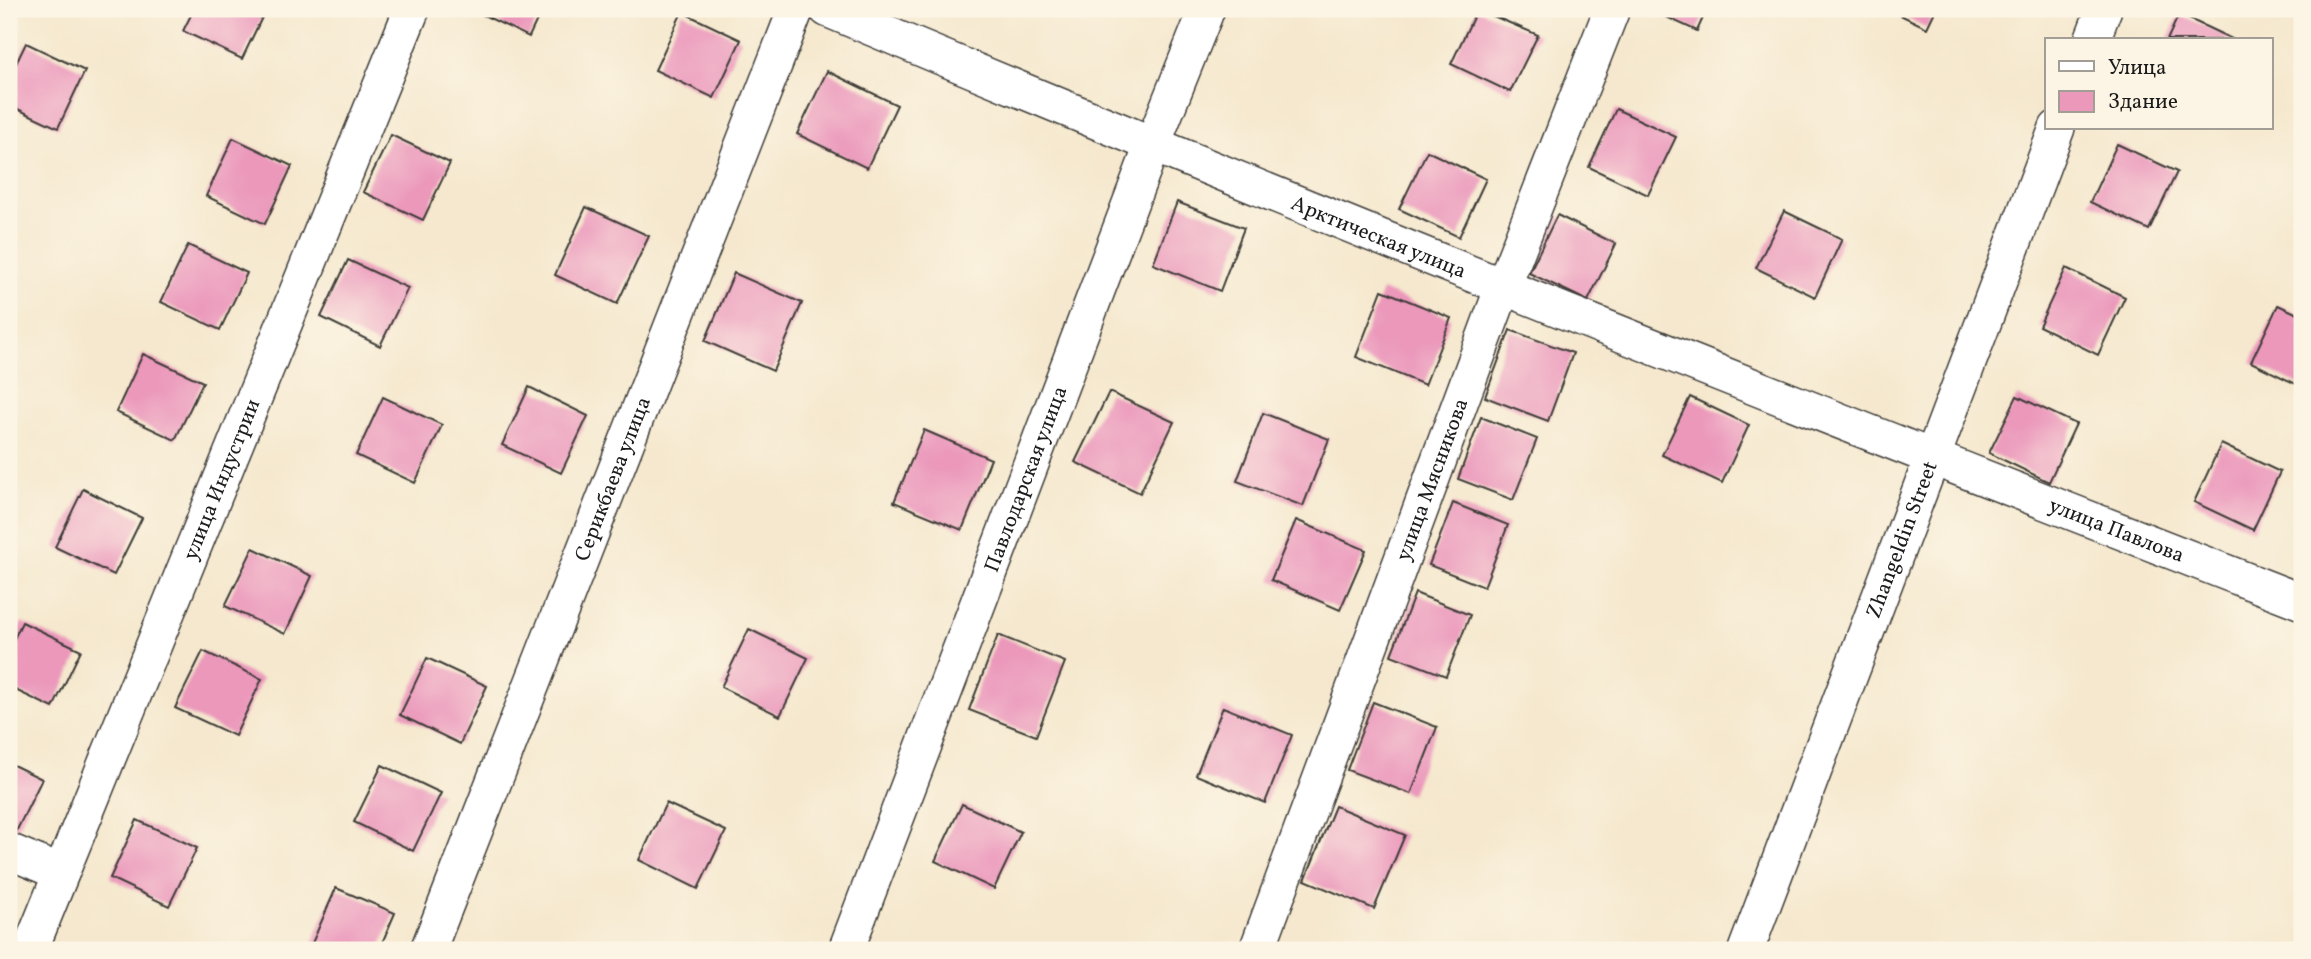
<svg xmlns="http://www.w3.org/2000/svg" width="2311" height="959" font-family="Vollkorn,serif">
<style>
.building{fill:#eb98bb}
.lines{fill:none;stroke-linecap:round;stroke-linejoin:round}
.minor-casing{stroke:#3d3b37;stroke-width:38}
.minor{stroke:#fff;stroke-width:35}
.labels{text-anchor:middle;stroke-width:5;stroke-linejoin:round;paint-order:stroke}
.street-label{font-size:21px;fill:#1c1c1c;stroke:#fcf5e5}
</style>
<rect width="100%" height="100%" fill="#fcf5e5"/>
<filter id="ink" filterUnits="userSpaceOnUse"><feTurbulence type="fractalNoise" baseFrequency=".0143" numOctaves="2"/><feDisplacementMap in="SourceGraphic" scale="14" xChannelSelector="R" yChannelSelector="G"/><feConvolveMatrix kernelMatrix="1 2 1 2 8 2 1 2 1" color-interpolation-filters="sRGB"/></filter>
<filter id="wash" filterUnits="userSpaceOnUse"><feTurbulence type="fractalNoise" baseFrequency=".00686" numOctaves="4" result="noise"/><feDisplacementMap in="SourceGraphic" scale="28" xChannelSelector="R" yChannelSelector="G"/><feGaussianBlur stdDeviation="1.57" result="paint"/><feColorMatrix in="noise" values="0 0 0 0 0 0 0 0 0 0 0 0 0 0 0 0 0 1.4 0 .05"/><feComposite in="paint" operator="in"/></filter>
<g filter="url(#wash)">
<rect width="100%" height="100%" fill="#f5e8ce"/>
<g id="blocks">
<!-- building -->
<g class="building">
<polygon points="194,9 266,9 242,59 183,31"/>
<polygon points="471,9 542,9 529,37"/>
<polygon points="1477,9 1538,35 1510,92 1451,64"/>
<polygon points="1649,9 1707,9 1697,31"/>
<polygon points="1888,9 1936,9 1927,28"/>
<polygon points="682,12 741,40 714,98 655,70"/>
<polygon points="2179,14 2234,40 2167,40"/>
<polygon points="26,43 85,71 58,128 9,105 9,78"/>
<polygon points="827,71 897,105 867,168 797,134"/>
<polygon points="1616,109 1676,137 1648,195 1589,167"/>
<polygon points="391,135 450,163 423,220 363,192"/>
<polygon points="233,138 292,166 265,224 206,196"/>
<polygon points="2117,144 2177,172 2149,230 2090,202"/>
<polygon points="1427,151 1486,179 1459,237 1399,209"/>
<polygon points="1177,202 1244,228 1220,291 1153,264"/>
<polygon points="586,207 649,236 617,304 555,275"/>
<polygon points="1784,211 1842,239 1815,297 1756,268"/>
<polygon points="1557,215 1616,244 1588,301 1529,273"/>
<polygon points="188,245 247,273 220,330 161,302"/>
<polygon points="348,260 408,288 380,346 321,317"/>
<polygon points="2066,268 2125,297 2098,355 2039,326"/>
<polygon points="734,273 802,303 773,371 705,341"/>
<polygon points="1382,290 1451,318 1425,385 1356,357"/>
<polygon points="2278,305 2302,316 2302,387 2251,362"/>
<polygon points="1510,330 1573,353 1548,421 1485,397"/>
<polygon points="143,354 203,382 175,440 116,412"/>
<polygon points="529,387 588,416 561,473 502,445"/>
<polygon points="1109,392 1174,422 1140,493 1075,462"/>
<polygon points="2017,396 2076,424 2049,482 1989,453"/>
<polygon points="383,397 442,425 415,483 356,455"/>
<polygon points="1690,397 1749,425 1722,483 1662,455"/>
<polygon points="1263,413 1329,439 1303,506 1237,481"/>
<polygon points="1481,417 1537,439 1513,500 1458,479"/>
<polygon points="924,430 991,459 962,530 894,502"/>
<polygon points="2221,444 2280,472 2253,530 2194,502"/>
<polygon points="83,489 142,518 114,575 55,547"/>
<polygon points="1453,503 1508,525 1484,587 1429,565"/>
<polygon points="1296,520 1366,550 1340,610 1271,580"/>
<polygon points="253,548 312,576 285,634 225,606"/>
<polygon points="1415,593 1470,615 1446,676 1391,655"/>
<polygon points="22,622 81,650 53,708 9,687 9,649"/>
<polygon points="749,629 808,658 780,716 721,687"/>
<polygon points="998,635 1065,662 1036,736 969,710"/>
<polygon points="203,651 262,679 235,736 175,708"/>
<polygon points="427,658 487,686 460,744 400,715"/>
<polygon points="1373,702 1437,727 1411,794 1347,770"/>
<polygon points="1223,707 1292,735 1265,803 1196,775"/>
<polygon points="9,763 42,779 14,836 9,834"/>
<polygon points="382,765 441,793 413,851 354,822"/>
<polygon points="666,803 726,831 698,889 639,860"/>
<polygon points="962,804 1021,832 994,889 935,861"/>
<polygon points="1335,806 1405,835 1374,909 1305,880"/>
<polygon points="137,820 197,848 169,906 110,878"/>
<polygon points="336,888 395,913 379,950 309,950"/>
</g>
</g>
</g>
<g filter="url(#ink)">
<use href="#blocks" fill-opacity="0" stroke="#3d3b37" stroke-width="2"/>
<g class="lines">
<!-- minor casing -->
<g class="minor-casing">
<g id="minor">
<path id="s1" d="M 827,9 C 1316,215 1808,410 2302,602"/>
<polyline points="2092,40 2104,9"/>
<polyline points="9,851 61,873"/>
<path id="s2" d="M 30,950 L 412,9"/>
<path id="s3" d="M 428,950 L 796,9"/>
<path id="s4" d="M 846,950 L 1152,146 L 1207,9"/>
<path id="s5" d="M 1257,950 L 1503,287 L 1612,9"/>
<path id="s6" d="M 1746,950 L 2057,128"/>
</g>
</g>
<!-- minor -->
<use href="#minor" class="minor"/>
</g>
</g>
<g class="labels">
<!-- street labels -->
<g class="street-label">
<text dy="7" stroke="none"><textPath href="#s1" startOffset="597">Арктическая улица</textPath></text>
<text dy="7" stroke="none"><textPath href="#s5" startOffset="502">улица Мясникова</textPath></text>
<text dy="7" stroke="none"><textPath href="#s2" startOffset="508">улица Индустрии</textPath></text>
<text dy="7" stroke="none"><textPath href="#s4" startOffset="504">Павлодарская улица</textPath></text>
<text dy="7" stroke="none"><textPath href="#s3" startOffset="506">Серикбаева улица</textPath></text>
<text dy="7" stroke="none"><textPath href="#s1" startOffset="1391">улица Павлова</textPath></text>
<text dy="7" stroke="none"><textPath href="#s6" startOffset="439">Zhangeldin Street</textPath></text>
</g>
</g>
<!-- margin -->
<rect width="2311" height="959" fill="none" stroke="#fcf5e5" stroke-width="35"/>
<!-- legend -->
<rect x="2045" y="38" width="228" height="91" fill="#fcf5e5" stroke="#a29e95" stroke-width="2"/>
<rect x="2059" y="61" width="35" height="10" fill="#ffffff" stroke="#a29e95" stroke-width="2"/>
<text x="2108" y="74" font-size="21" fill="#1c1c1c">Улица</text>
<rect x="2059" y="91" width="35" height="21" fill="#eb98bb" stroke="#a29e95" stroke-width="2"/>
<text x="2108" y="108" font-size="21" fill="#1c1c1c">Здание</text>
</svg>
